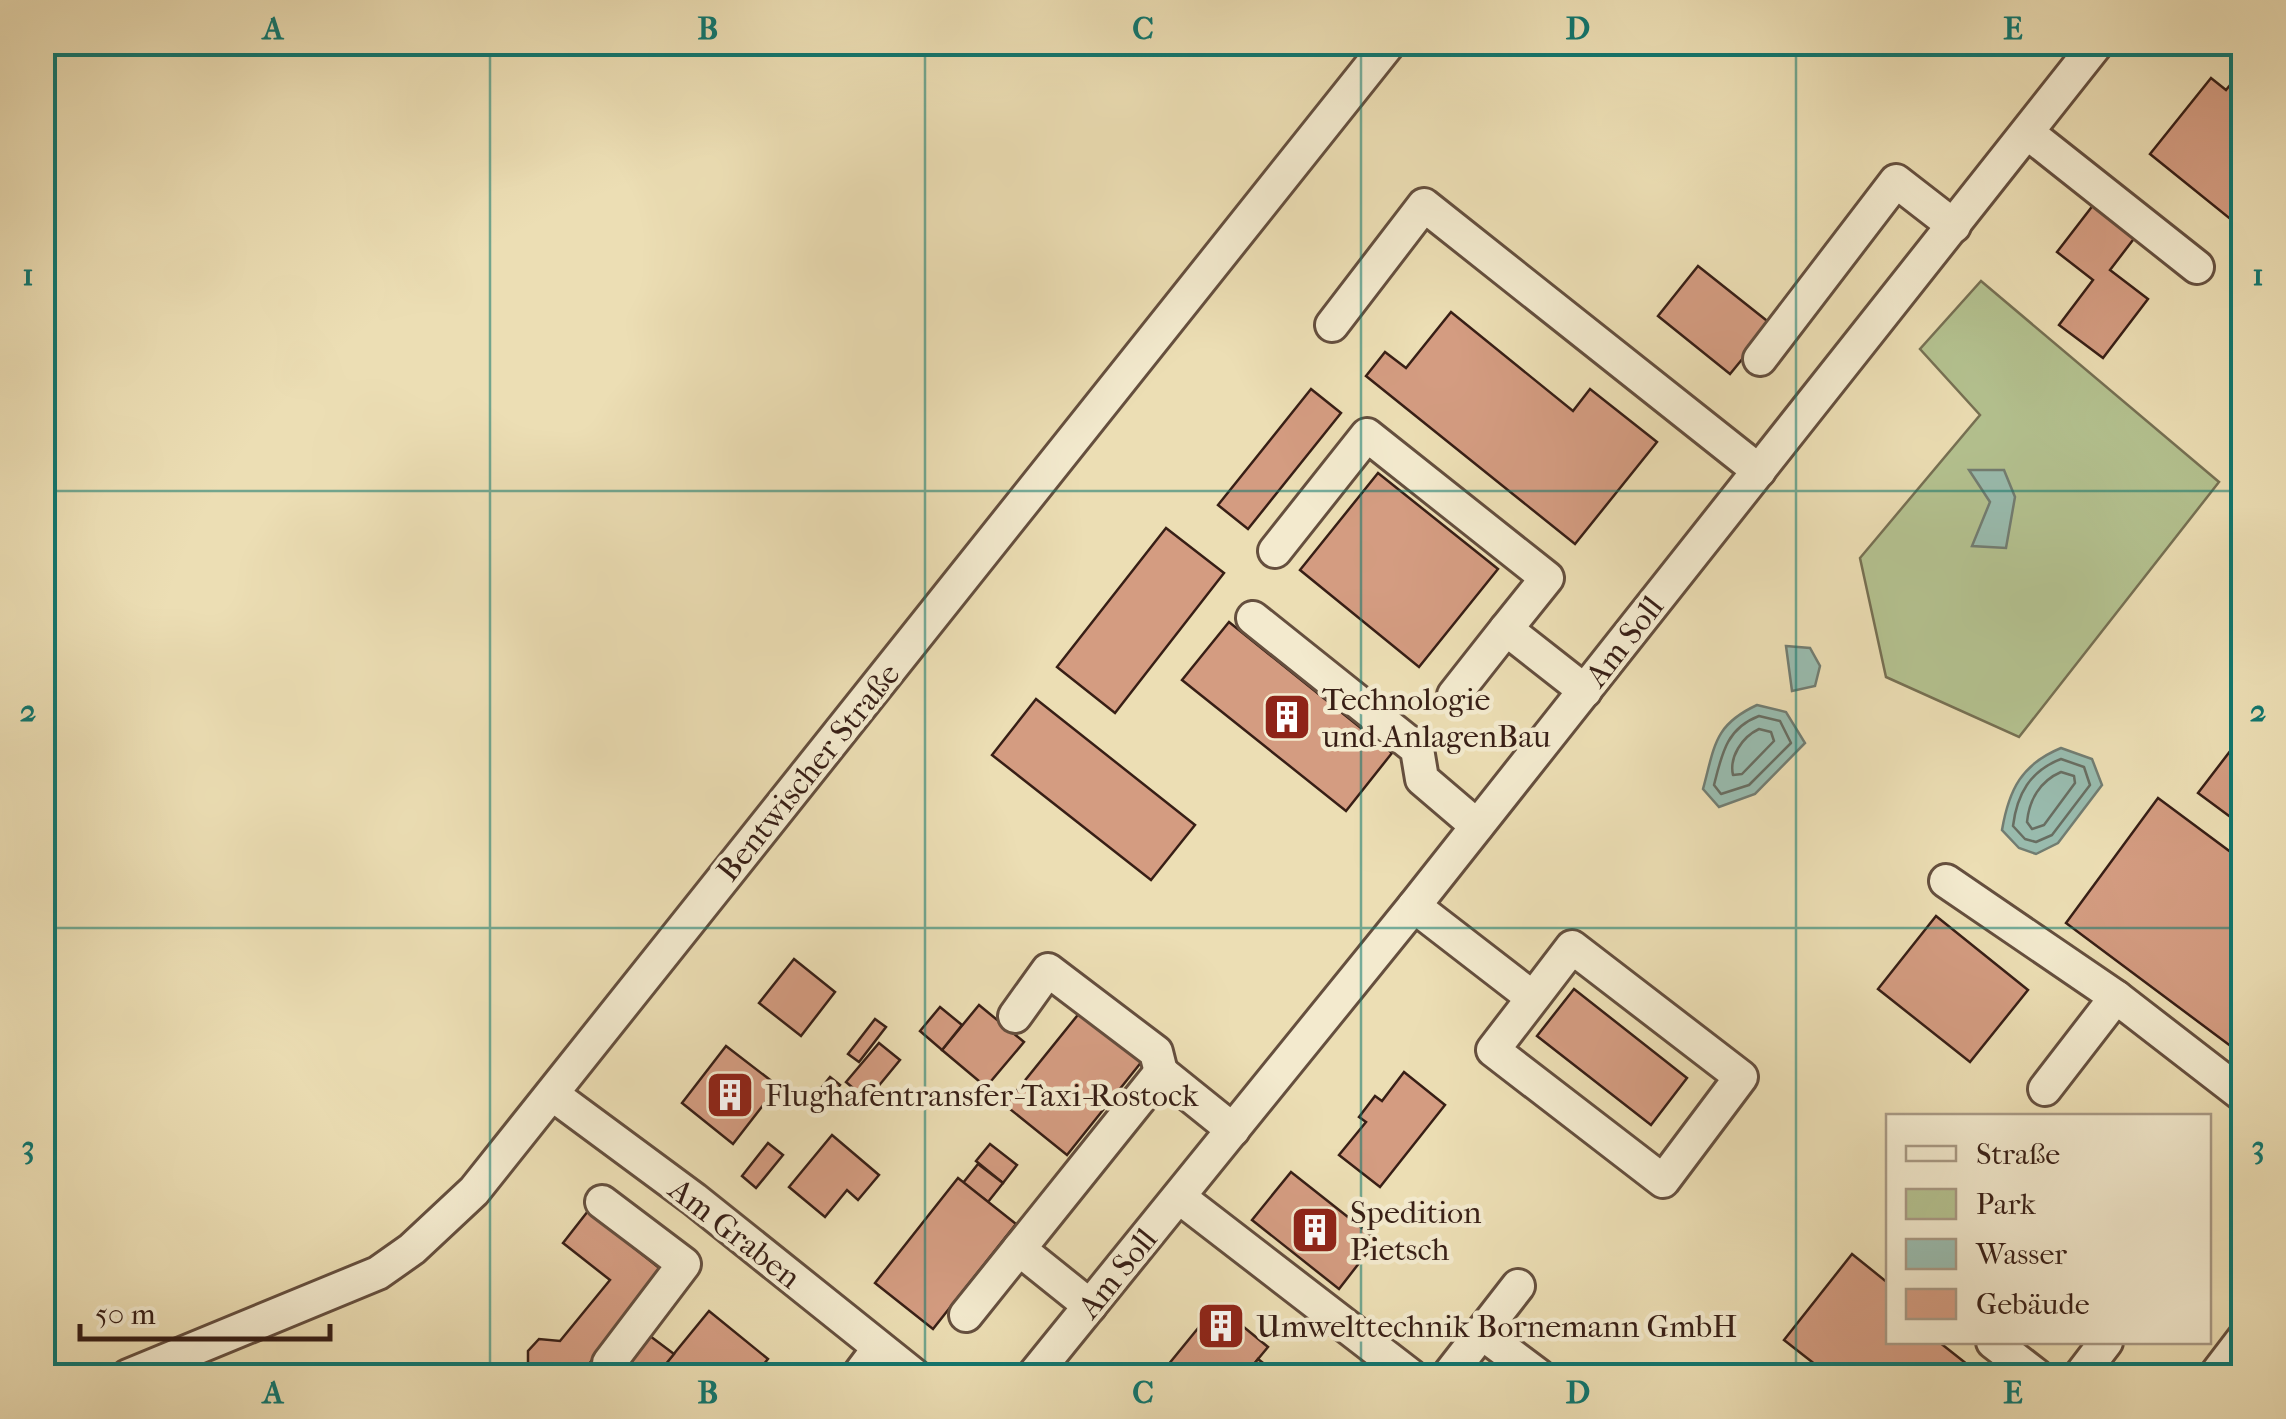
<svg xmlns="http://www.w3.org/2000/svg" width="2286" height="1419" font-family="'IM FELL French Canon',serif">
<style>
.green{fill:#b4c290;stroke:#767053;stroke-width:2.5}
.water{fill:#99bcaf;stroke:#727d72;stroke-width:2.5}
.lines{fill:none;stroke-linecap:round;stroke-linejoin:round}
.shore{stroke:#686e62;stroke-width:2.5}
.building{fill:#d49c81;stroke:#381f16;stroke-width:2.5}
.minor-casing{stroke:#654f3e;stroke-width:38}
.minor{stroke:#f3eace;stroke-width:32}
.grid{fill:none;stroke:#0f766e;stroke-width:2.5;stroke-opacity:0.55}
.labels{text-anchor:middle;stroke-width:9;stroke-linejoin:round;paint-order:stroke}
.street-label{font-size:32px;fill:#381f16;stroke:#f3eace}
.poi-label{font-size:32px;fill:#381f16;stroke:#f3eace;text-anchor:start}
.neatline{fill:none;stroke:#0f766e;stroke-width:4}
.grid-label{font-size:32px;text-anchor:middle;font-weight:bold;fill:#0f766e}
</style>
<rect width="100%" height="100%" fill="#ecdeb4"/>
<filter id="stains"><feTurbulence type="fractalNoise" baseFrequency=".002" numOctaves="4"/><feColorMatrix values="0 0 0 0 .2 0 0 0 0 .09 0 0 0 0 .02 0 0 0 .5 -.17"/></filter>
<radialGradient id="worn" r=".72"><stop offset=".6" stop-color="#630" stop-opacity="0"/><stop offset="1" stop-color="#630" stop-opacity=".3"/></radialGradient>
<!-- green -->
<polygon class="green" points="1981,281 2219,482 2019,737 1886,677 1860,558 1980,415 1920,349"/>
<!-- water -->
<g class="water">
<polygon points="1969,470 2004,470 2015,497 2006,548 1972,546 1990,502"/>
<polygon points="1786,646 1810,648 1820,666 1815,686 1792,691"/>
<path d="M 1757,705 L 1786,712 L 1805,743 L 1755,794 L 1719,807 L 1703,789 C 1715,745 1714,725 1757,705 Z"/>
<path d="M 2061,748 L 2092,759 L 2102,785 L 2058,843 L 2036,854 L 2019,848 L 2002,830 C 2009,789 2022,764 2061,748 Z"/>
</g>
<g class="lines">
<!-- shore -->
<g class="shore">
<path d="M 1759,716 L 1780,721 L 1791,743 L 1749,785 L 1721,794 L 1714,785 C 1722,753 1727,728 1759,716 Z"/>
<path d="M 1759,729 L 1771,732 L 1774,741 L 1742,774 L 1733,775 C 1729,757 1742,737 1759,729 Z"/>
<path d="M 2061,759 L 2084,767 L 2090,785 L 2052,835 L 2036,842 L 2025,839 L 2013,826 C 2017,794 2030,771 2061,759 Z"/>
<path d="M 2061,772 L 2074,776 L 2075,783 L 2044,825 L 2032,829 L 2027,822 C 2029,800 2040,781 2061,772 Z"/>
</g>
</g>
<!-- building -->
<g class="building">
<polygon points="2244,68 2244,230 2150,154 2211,78 2226,90"/>
<polygon points="2094,204 2136,236 2110,270 2148,299 2103,358 2059,325 2093,280 2057,252"/>
<polygon points="1698,266 1771,324 1730,374 1658,316"/>
<polygon points="1451,312 1573,411 1590,389 1657,442 1575,544 1366,376 1385,352 1406,368"/>
<polygon points="1311,389 1341,413 1248,529 1218,505"/>
<polygon points="1378,473 1498,569 1419,667 1300,570"/>
<polygon points="1166,528 1224,573 1115,713 1057,667"/>
<polygon points="1229,622 1392,753 1346,811 1182,680"/>
<polygon points="1036,699 1195,825 1151,880 992,755"/>
<polygon points="2244,733 2244,827 2198,793"/>
<polygon points="2158,798 2244,862 2244,1056 2066,923"/>
<polygon points="1936,916 2028,990 1970,1062 1878,989"/>
<polygon points="794,959 835,992 801,1036 759,1003"/>
<polygon points="1574,989 1687,1078 1651,1125 1537,1036"/>
<polygon points="979,1005 1024,1042 986,1087 942,1050"/>
<polygon points="940,1007 962,1025 942,1050 920,1031"/>
<polygon points="1081,1011 1143,1060 1067,1155 1005,1105"/>
<polygon points="875,1019 886,1027 859,1062 848,1054"/>
<polygon points="879,1043 900,1060 867,1100 846,1082"/>
<polygon points="726,1046 778,1086 733,1144 682,1103"/>
<polygon points="1404,1072 1445,1105 1380,1187 1339,1155 1366,1122 1359,1117 1375,1096 1382,1101"/>
<polygon points="830,1077 840,1085 824,1105 814,1097"/>
<polygon points="832,1135 879,1175 858,1200 847,1190 825,1217 789,1187"/>
<polygon points="768,1143 783,1155 756,1188 742,1176"/>
<polygon points="990,1144 1017,1165 1003,1183 976,1161"/>
<polygon points="978,1164 1003,1183 988,1202 963,1183"/>
<polygon points="1291,1172 1377,1240 1339,1289 1252,1220"/>
<polygon points="958,1178 1016,1224 933,1329 875,1283"/>
<polygon points="588,1211 663,1271 581,1374 536,1376 528,1366 528,1351 539,1339 560,1341 610,1280 563,1243"/>
<polygon points="1852,1254 1888,1283 1888,1342 1939,1342 1982,1376 1830,1376 1784,1340"/>
<polygon points="1217,1305 1268,1347 1244,1376 1159,1376"/>
<polygon points="709,1311 768,1359 754,1376 665,1376 659,1372"/>
<polygon points="646,1333 674,1354 656,1376 632,1376 619,1366"/>
<polygon points="1258,1359 1280,1376 1245,1376"/>
</g>
<g class="lines">
<!-- minor casing -->
<g class="minor-casing">
<g id="minor">
<polyline points="2028,133 2197,267"/>
<polyline points="1332,325 1424,205 1759,471"/>
<polyline points="1760,359 1896,181 1954,226"/>
<polyline points="1275,551 1367,435 1547,578 1506,629 1585,691"/>
<polyline points="1253,618 1417,749 1422,779 1477,826"/>
<polyline points="1454,695 1506,629"/>
<polyline points="1946,881 2116,997"/>
<polyline points="1414,906 1533,998 1493,1050 1663,1181 1741,1077 1572,947 1533,998"/>
<polyline points="1015,1016 1048,970 1156,1052 1161,1072"/>
<polyline points="2045,1089 2116,997 2244,1096"/>
<polyline points="552,1094 694,1199 915,1376"/>
<polyline points="1179,1197 1411,1376"/>
<polyline points="602,1202 684,1264 609,1363"/>
<polyline points="1019,1249 1161,1072 1233,1130"/>
<polyline points="966,1315 1019,1249 1090,1306"/>
<polyline points="1482,1333 1539,1376"/>
<polyline points="1993,1342 2037,1376"/>
<polyline points="128,1376 378,1273 412,1249 474,1191 1390,42"/>
<polyline points="858,1376 879,1348"/>
<polyline points="1033,1376 1414,906 2098,42"/>
<polyline points="1448,1376 1518,1286"/>
<polyline points="2080,1376 2106,1342"/>
<polyline points="2215,1376 2244,1338"/>
</g>
</g>
<!-- minor -->
<use href="#minor" class="minor"/>
</g>
<!-- grid -->
<path class="grid" d="M 490,42 L 490,1376M 925,42 L 925,1376M 1361,42 L 1361,1376M 1796,42 L 1796,1376M 42,491 L 2244,491M 42,928 L 2244,928"/>
<!-- icons -->
<defs>
<g id="building-square" transform="scale(2.5)"><rect x="-9" y="-9" width="18" height="18" rx="4" fill="#8f2418" stroke="#f3eace"/><path d="M-4-6H4V6H1V3H-1V6H-4ZM-2.5-4.3h1.7v1.8h-1.7ZM.8-4.3h1.7v1.8H.8ZM-2.5-1h1.7V.8h-1.7ZM.8-1h1.7V.8H.8Z" fill="#fff"/></g>
</defs>
<g fill-rule="evenodd">
<use href="#building-square" x="1287" y="717"/>
<use href="#building-square" x="730" y="1095"/>
<use href="#building-square" x="1315" y="1230"/>
<use href="#building-square" x="1221" y="1326"/>
</g>
<g class="labels">
<!-- street labels -->
<g class="street-label">
<text transform="translate(1624 641) rotate(-52)" y="11">Am Soll</text>
<text transform="translate(808 772) rotate(-51)" y="11">Bentwischer Straße</text>
<text transform="translate(735 1233) rotate(38)" y="11">Am Graben</text>
<text transform="translate(1117 1273) rotate(-51)" y="11">Am Soll</text>
</g>
<!-- poi labels -->
<g class="poi-label">
<text x="1322" y="710">Technologie<tspan x="1322" dy="37">und AnlagenBau</tspan></text>
<text x="765" y="1106">Flughafentransfer-Taxi-Rostock</text>
<text x="1350" y="1223">Spedition<tspan x="1350" dy="37">Pietsch</tspan></text>
<text x="1256" y="1337">Umwelttechnik Bornemann GmbH</text>
</g>
</g>
<!-- margin -->
<rect width="2286" height="1419" fill="none" stroke="#ecdeb4" stroke-width="110"/>
<!-- legend -->
<rect x="1886" y="1114" width="325" height="230" fill="#f3eace" stroke="#a89984" stroke-width="2.5"/>
<rect x="1906" y="1146" width="50" height="15" fill="#f3eace" stroke="#a89984" stroke-width="2.5"/>
<text x="1976" y="1164" font-size="30" fill="#381f16">Straße</text>
<rect x="1906" y="1189" width="50" height="30" fill="#b4c290" stroke="#a89984" stroke-width="2.5"/>
<text x="1976" y="1214" font-size="30" fill="#381f16">Park</text>
<rect x="1906" y="1239" width="50" height="30" fill="#99bcaf" stroke="#a89984" stroke-width="2.5"/>
<text x="1976" y="1264" font-size="30" fill="#381f16">Wasser</text>
<rect x="1906" y="1289" width="50" height="30" fill="#d49c81" stroke="#a89984" stroke-width="2.5"/>
<text x="1976" y="1314" font-size="30" fill="#381f16">Gebäude</text>
<!-- scale -->
<path d="M80 1324v15h250v-15" fill="none" stroke="#381f16" stroke-width="5"/>
<text x="95" y="1324" font-size="30" fill="#381f16" stroke="#f3eace" stroke-width="8" paint-order="stroke">50 m</text>
<rect x="55" y="55" width="2176" height="1309" class="neatline"/>
<g class="grid-label">
<text x="273" y="39">A</text>
<text x="708" y="39">B</text>
<text x="1143" y="39">C</text>
<text x="1578" y="39">D</text>
<text x="2013" y="39">E</text>
<text x="28" y="285">1</text>
<text x="2258" y="285">1</text>
<text x="28" y="721">2</text>
<text x="2258" y="721">2</text>
<text x="28" y="1157">3</text>
<text x="2258" y="1157">3</text>
<text x="273" y="1403">A</text>
<text x="708" y="1403">B</text>
<text x="1143" y="1403">C</text>
<text x="1578" y="1403">D</text>
<text x="2013" y="1403">E</text>
</g>
<rect width="100%" height="100%" filter="url(#stains)"/>
<rect width="100%" height="100%" fill="url(#worn)"/>
</svg>
